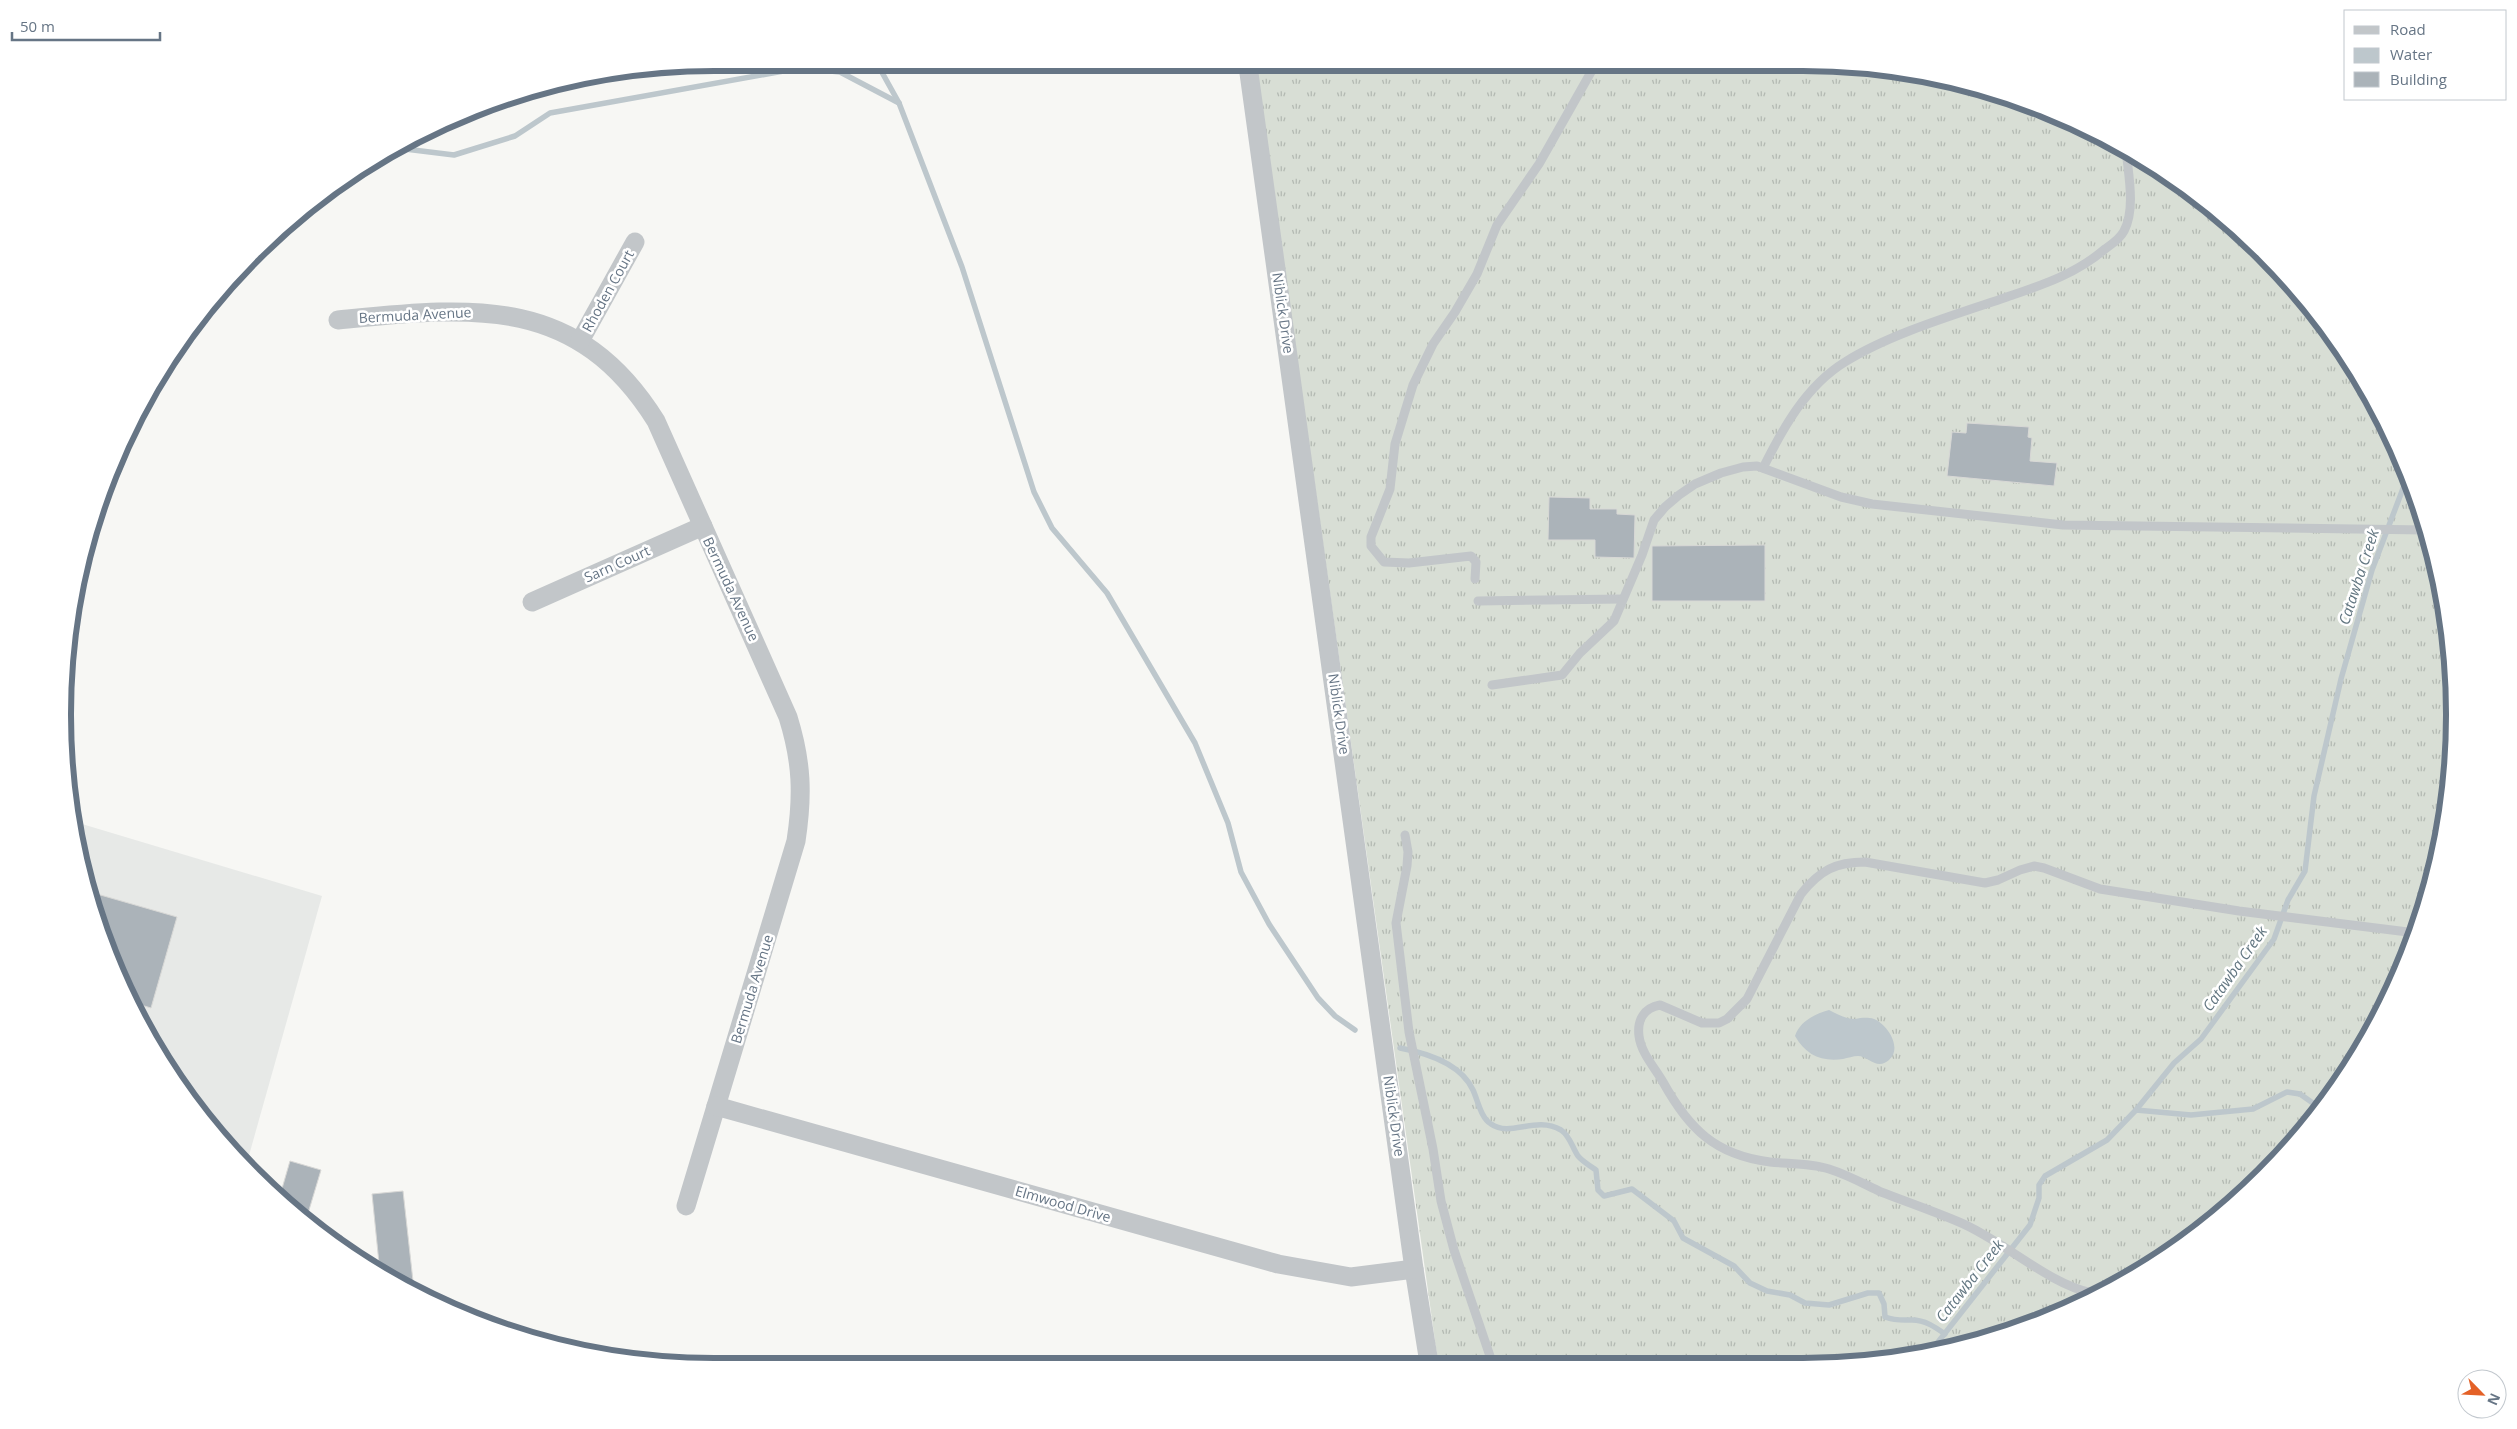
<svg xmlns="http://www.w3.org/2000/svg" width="2517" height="1429" font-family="'Open Sans',sans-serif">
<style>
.built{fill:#e7e9e7}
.grass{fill:url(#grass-tufts)}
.water{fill:#bdc7cc}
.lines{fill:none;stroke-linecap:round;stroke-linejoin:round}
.stream{stroke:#bdc7cc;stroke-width:5.5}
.building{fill:#abb3b9;stroke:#d8d8d6}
.lane{stroke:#c2c6c9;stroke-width:9}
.street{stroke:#c2c6c9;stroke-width:19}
.labels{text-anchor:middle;stroke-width:5;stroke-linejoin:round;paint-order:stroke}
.street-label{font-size:14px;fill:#667585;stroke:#fff}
.water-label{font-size:15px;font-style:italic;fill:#627681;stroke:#fff}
.rim{fill:none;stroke:#667585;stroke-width:6}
</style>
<defs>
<pattern id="grass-tufts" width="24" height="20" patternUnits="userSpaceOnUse" patternTransform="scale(1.25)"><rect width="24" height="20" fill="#d8ded5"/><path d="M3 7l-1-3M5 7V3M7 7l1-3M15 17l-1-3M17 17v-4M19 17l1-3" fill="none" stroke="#b3b9b2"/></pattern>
</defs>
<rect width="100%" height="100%" fill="#f7f7f4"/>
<!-- built -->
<polygon class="built" points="72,821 322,896 246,1166 224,1144 150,1041 112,964 75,842"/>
<!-- grass -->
<polygon class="grass" points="1845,64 1972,85 2129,150 2233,224 2320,318 2387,426 2407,478 2404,487 2411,489 2432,546 2453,672 2449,800 2420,924 2367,1041 2264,1175 2164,1257 2012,1332 1887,1361 1438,1362 1256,66"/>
<!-- water -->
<path class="water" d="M 1829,1010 C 1837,1014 1846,1019 1855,1019 C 1861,1018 1867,1017 1874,1019 C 1887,1024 1903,1048 1889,1060 C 1877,1071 1868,1056 1858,1056 C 1853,1056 1848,1058 1843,1059 C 1821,1062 1806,1055 1795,1036 C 1800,1021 1815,1014 1829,1010 Z"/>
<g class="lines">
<!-- stream -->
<g class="stream">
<polyline points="879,67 899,103 962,267 1034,492 1052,528 1107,593 1195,743 1228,823 1241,872 1269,924 1318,998 1335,1016 1355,1030"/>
<polyline points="397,148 454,155 515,136 550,113 800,68 840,72 899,103"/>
<path d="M 1400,1048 C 1427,1053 1461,1064 1473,1090 C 1478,1101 1481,1118 1491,1124 C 1511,1138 1535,1115 1561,1130 C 1570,1136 1572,1147 1578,1156 C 1582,1161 1590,1166 1596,1170 L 1598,1190 L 1604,1196 L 1632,1189 L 1674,1221 L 1683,1238 L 1734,1266 L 1750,1283 L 1767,1291 L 1790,1295 L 1805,1303 L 1829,1305 L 1868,1293 L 1879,1293 L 1884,1304 L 1885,1317 C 1896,1321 1902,1320 1912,1320 C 1925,1320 1935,1327 1945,1334"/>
<polyline points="2136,1110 2191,1115 2253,1109 2287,1092 2300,1094 2317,1106"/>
<polyline points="1931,1351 2030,1225 2039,1198 2039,1185 2045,1176 2107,1140 2136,1110 2174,1063 2201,1039 2274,939 2288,900 2305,871 2314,796 2341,679 2372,570 2407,478"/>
</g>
</g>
<!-- building -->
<g class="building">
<polygon points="1967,423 2029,427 2028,437 2032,438 2030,461 2057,463 2054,486 1947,476 1952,432 1966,433"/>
<polygon points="1549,497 1590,498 1590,509 1617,509 1617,514 1635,515 1634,558 1595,557 1595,540 1548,540"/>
<polygon points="1765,545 1765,601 1652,601 1652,546"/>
<polygon points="90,892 177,917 151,1008 131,1002 112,964"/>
<polygon points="290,1161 321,1170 306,1220 279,1199"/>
<polygon points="403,1191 414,1290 380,1273 372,1194"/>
</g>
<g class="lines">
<!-- lane -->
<g class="lane">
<path d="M 1763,468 C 1783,428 1806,386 1845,362 C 1889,334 1957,314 2007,297 C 2042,285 2076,274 2105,249 C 2112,244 2120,239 2124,231 C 2136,209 2128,173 2126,149"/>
<polyline points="1475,579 1476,562 1471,556 1409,563 1384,562 1371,546 1371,537 1390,489 1395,444 1413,385 1433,344 1455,312 1477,274 1497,225 1539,164 1595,65"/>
<polyline points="1478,601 1623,599"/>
<polyline points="1492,685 1562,675 1580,653 1614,621 1642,555 1654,520 1665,507 1679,495 1695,484 1721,473 1743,467 1757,466 1841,497 1872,504 2063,525 2426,530"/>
<polyline points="1405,835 1408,852 1407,866 1396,923 1409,1032 1433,1149 1441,1201 1454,1250 1492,1362"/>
<polyline points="339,1239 340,1244"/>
<path d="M 2092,1293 C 2048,1284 2001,1239 1959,1222 C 1933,1211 1907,1202 1881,1192 C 1864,1184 1848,1175 1829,1169 C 1810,1163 1789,1164 1770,1162 C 1715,1155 1689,1129 1663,1082 C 1655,1068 1641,1053 1639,1036 C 1637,1020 1644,1008 1660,1005 L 1702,1023 L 1719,1023 L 1727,1019 L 1747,999 L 1801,894 C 1820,870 1836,862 1865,862 L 1985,883 L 1998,880 L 2020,870 L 2034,866 L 2044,868 L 2100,889 L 2239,911 L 2416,933"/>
</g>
<!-- street -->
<g class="street">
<polyline points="1248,66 1414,1269 1429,1363"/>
<path d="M 338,320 C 470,307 576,293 656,421 L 788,717 C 802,762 803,795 796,841 L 686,1206"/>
<polyline points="580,341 635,242"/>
<polyline points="532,602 703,526"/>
<polyline points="716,1106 1278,1264 1351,1277 1414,1269"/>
</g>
</g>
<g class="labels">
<!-- street labels -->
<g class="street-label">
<text transform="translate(608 291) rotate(-61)" y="5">Rhoden Court</text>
<text transform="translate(1283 313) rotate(82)" y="5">Niblick Drive</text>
<text transform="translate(415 315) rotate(-3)" y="5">Bermuda Avenue</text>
<text transform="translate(617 564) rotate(-24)" y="5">Sarn Court</text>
<text transform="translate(731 589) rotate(65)" y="5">Bermuda Avenue</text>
<text transform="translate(1339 714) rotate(82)" y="5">Niblick Drive</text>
<text transform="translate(752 989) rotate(-73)" y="5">Bermuda Avenue</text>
<text transform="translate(1394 1116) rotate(82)" y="5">Niblick Drive</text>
<text transform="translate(1063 1204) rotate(16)" y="5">Elmwood Drive</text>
</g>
<!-- water labels -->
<g class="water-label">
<text transform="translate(2359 577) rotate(-72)" y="5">Catawba Creek</text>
<text transform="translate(2235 969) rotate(-55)" y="5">Catawba Creek</text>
<text transform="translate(1970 1281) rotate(-52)" y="5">Catawba Creek</text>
</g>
</g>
<!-- crop -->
<path d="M0 0H2517V1429H0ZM714 71H1803A643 643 0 0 1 2446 714V715A643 643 0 0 1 1803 1358H714A643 643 0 0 1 71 715V714A643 643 0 0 1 714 71Z" fill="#fff" fill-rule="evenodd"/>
<path class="rim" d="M714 71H1803A643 643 0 0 1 2446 714V715A643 643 0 0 1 1803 1358H714A643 643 0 0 1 71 715V714A643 643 0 0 1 714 71Z"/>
<!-- legend -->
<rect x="2344" y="10" width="162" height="90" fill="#ffffff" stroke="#c2c8ce"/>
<rect x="2354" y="26" width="25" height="8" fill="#c2c6c9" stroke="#c2c8ce"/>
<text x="2390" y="35" font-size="15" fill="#667585">Road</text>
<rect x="2354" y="48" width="25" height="15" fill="#bdc7cc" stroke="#c2c8ce"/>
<text x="2390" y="60" font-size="15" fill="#667585">Water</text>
<rect x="2354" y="72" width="25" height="15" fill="#abb3b9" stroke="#c2c8ce"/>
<text x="2390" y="85" font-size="15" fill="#667585">Building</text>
<!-- north arrow -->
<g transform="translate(2482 1394) rotate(114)"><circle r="24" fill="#ffffff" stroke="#c2c8ce"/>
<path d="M0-4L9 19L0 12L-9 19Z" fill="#e46127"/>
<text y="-8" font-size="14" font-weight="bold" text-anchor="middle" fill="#667585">N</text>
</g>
<!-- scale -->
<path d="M12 32v8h148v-8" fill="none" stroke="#667585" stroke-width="2.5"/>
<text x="20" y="32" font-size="15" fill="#667585" stroke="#ffffff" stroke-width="4" paint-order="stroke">50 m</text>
</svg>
